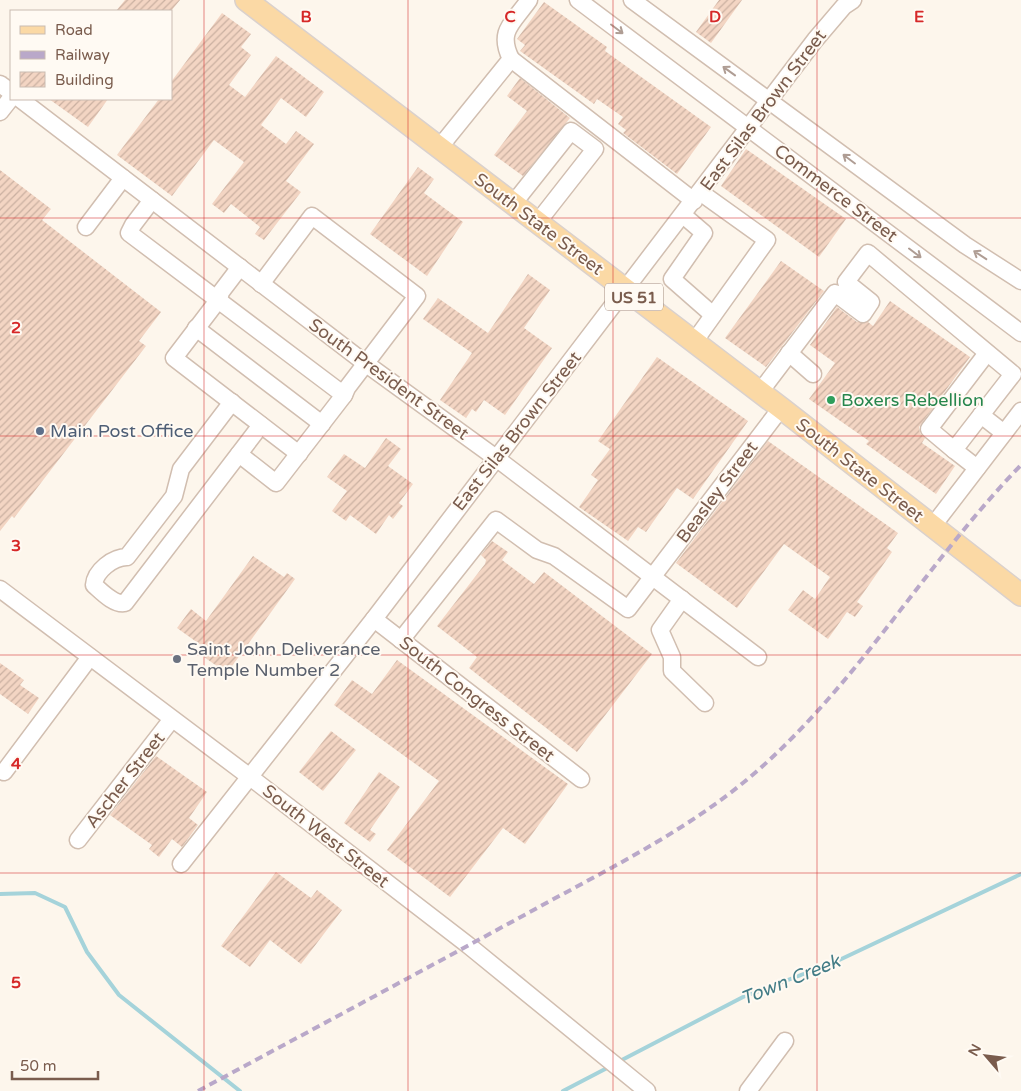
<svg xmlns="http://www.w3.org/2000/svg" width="1021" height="1091" font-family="'Varela Round',sans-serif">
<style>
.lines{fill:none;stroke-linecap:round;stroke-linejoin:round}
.stream{stroke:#a5d3da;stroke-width:4}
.building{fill:url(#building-hatch)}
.minor-casing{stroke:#d1beb0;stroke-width:19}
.major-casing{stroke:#dad1cd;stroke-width:24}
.minor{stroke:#fff;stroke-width:16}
.major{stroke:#fbd9a5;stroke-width:21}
.rail{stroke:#b9a8c9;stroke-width:4;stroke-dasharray:8 5;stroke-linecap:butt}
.oneway{stroke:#af9d94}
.grid{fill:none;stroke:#d62828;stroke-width:1;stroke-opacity:0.55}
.leisure-dot{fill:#2e9e5b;stroke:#fffaf3;stroke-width:2}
.service-dot{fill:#5c6f8a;stroke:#fffaf3;stroke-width:2}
.worship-dot{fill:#6b7280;stroke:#fffaf3;stroke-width:2}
.labels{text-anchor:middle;stroke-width:4;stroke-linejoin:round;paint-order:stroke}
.shield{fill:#fffaf3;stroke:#a28b7f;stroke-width:1}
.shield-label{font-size:16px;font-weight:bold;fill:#7a5c4d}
.street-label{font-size:18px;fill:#7a5c4d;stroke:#fffaf3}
.leisure-label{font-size:18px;fill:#27864d;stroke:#fffaf3;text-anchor:start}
.service-label{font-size:18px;fill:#4e5e75;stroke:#fffaf3;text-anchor:start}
.worship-label{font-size:18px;fill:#5b616d;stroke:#fffaf3;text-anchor:start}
.water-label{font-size:19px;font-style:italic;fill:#437c86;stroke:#fffaf3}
.grid-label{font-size:16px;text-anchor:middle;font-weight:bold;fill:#d62828;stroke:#fffaf3;stroke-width:4;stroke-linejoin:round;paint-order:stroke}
</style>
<defs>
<pattern id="building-hatch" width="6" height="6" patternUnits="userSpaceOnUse" patternTransform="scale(1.25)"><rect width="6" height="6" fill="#f3d5c3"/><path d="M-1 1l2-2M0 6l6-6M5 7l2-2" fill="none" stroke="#cab0a1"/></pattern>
</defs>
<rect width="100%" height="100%" fill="#fdf6ec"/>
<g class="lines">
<!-- stream -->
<g class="stream">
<polyline points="0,894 35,893 65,907 87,952 119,995 240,1091"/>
<polyline points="618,1062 743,997 835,962 1021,874"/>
<polyline points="563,1091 609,1067"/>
</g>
</g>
<!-- building -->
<g class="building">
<polygon points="125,0 180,0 171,11 116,11"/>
<polygon points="719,0 742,0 711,43 696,32"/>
<polygon points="544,2 607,47 605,51 711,127 677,174 623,133 626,130 618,124 623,117 597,99 594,104 520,51 525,45 517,39"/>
<polygon points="222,13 251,34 241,47 251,55 229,85 245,97 276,56 324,92 306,117 281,98 261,125 286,144 296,131 314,144 286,181 301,192 264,240 255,234 260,227 231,204 224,213 212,204 244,162 214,140 172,196 117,155 159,99 171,99 171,82"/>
<polygon points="520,78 570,118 523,176 494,155 527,111 507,96"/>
<polygon points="49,99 108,99 88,127"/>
<polygon points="746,149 846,219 819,257 721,186"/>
<polygon points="418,167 434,179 424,193 463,222 427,276 370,234"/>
<polygon points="0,170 51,209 42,220 161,312 139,341 146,346 14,518 12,516 0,531"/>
<polygon points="781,261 824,291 766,367 725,338"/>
<polygon points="528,274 550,290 524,328 552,348 505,415 484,400 476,412 472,409 466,418 440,400 472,353 423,319 438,298 488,333"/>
<polygon points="890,301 970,357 919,427 920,433 925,438 922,443 955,466 936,494 866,444 869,441 809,399 835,363 810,345 837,307 857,322 868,322 873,326"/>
<polygon points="657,357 748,421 693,499 677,488 646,532 638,527 628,541 579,507 598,480 591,475 610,449 598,441"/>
<polygon points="386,438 401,449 388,466 413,484 399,503 403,506 393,519 389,515 376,534 350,515 346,521 332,511 347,491 327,477 344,454 365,468"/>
<polygon points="768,441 898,533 887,548 892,552 857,602 863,606 855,617 847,612 828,639 788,610 803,590 815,599 830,577 784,544 737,608 676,563"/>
<polygon points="492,541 508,552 502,560 534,584 544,572 652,654 577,752 469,668 477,657 437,626 485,564 486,560 481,555"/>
<polygon points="253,556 284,577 287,573 295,579 227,673 201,655 205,648 177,628 191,609 206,621"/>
<polygon points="397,660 568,784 525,844 503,828 450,897 387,850 439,781 334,705 352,680 372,694"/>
<polygon points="0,663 24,680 20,685 39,698 28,714 0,694"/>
<polygon points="331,731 356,750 323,791 299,772"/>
<polygon points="156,756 207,792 189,818 198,825 185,843 182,847 172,839 159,857 149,849 152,845 110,815"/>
<polygon points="379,772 400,787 370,830 376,834 370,842 344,823"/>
<polygon points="276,872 311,898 317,890 342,910 301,964 270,940 250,967 221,946"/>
</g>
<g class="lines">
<!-- minor casing -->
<g class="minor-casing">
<g id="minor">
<polyline points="578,0 1021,333"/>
<polyline points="632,0 965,245 1021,281"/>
<polyline points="511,59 694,201"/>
<polyline points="0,84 11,92"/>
<polyline points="20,99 365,363 496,458 758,657"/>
<polyline points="0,112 11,98"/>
<path d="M 439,148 L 511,59 C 497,31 513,23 529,0"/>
<polyline points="152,200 133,225 129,233 344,395 276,483 239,454"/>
<polyline points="513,204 571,131 595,149 537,223"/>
<polyline points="683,215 704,233 672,279 713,315"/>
<polyline points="86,227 123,178"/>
<polyline points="240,267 221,292 219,299 174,358 299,454"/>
<polyline points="261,284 312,216 417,296 347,388 344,395"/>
<polyline points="196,328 322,424"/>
<polyline points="694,342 767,240 700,192"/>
<polyline points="789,353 813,374"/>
<polyline points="760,392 835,293 863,314 871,302 846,282 868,253 1013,374 954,450 977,468"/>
<path d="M 232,402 L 181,469 L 174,496 L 127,557 C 113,557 95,571 94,585 C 102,592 114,605 125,603 L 261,425"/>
<polyline points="981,415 1004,433"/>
<polyline points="954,450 929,429 987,353"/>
<polyline points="932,527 1021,411"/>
<polyline points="0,589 250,777 468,945 647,1091"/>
<polyline points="682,599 660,630 672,657 672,671 705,703"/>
<polyline points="374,619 581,779"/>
<polyline points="401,640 496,520 537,550 554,556 628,609 781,408"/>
<polyline points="4,772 90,657"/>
<polyline points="78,840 172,719"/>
<polyline points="181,864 374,619 815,40 844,6 853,0"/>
<polyline points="748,1091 785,1041"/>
</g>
</g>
<!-- major casing -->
<g class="major-casing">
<polyline id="major" points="246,0 781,408 1021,595"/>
</g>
<!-- minor -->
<use href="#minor" class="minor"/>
<!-- major -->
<use href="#major" class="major"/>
<!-- rail -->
<path class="rail" d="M 198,1091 C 308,1032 418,973 528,913 C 606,870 688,831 756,772 C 859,682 927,562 1021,465"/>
</g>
<!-- one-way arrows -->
<defs><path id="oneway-shaft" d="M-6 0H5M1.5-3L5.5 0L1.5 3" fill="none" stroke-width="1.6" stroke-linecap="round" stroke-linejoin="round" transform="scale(1.25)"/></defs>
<g class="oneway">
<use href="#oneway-shaft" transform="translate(617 29) rotate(37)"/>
<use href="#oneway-shaft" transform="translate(729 71) rotate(-144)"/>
<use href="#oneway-shaft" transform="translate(849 159) rotate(-143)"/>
<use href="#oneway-shaft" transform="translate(915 253) rotate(37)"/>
<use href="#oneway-shaft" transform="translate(980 255) rotate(-147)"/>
</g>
<!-- grid -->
<path class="grid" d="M 204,0 L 204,1091M 408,0 L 408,1091M 613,0 L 613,1091M 817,0 L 817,1091M 0,218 L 1021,218M 0,436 L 1021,436M 0,655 L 1021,655M 0,873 L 1021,873"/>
<!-- markers -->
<circle class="leisure-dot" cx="831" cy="400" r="5"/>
<circle class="service-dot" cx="40" cy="431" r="5"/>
<circle class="worship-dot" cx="177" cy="659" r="5"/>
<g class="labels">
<!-- shield labels -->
<rect class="shield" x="605" y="283.5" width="58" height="27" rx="4"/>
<g class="shield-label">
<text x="634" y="303">US 51</text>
</g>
<!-- street labels -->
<g class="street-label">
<text transform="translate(763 110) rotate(-53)" y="6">East Silas Brown Street</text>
<text transform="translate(836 193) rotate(37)" y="6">Commerce Street</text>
<text transform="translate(539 224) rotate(37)" y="6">South State Street</text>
<text transform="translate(389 379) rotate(36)" y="6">South President Street</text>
<text transform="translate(517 431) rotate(-52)" y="6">East Silas Brown Street</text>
<text transform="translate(860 470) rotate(38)" y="6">South State Street</text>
<text transform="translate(717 492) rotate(-53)" y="6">Beasley Street</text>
<text transform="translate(477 699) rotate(38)" y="6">South Congress Street</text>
<text transform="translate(125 780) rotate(-52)" y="6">Ascher Street</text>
<text transform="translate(326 836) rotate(38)" y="6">South West Street</text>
</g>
<!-- leisure labels -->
<g class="leisure-label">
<text x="841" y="406">Boxers Rebellion</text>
</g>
<!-- service labels -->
<g class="service-label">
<text x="50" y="437">Main Post Office</text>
</g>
<!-- worship labels -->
<g class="worship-label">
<text x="187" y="655">Saint John Deliverance<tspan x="187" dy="21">Temple Number 2</tspan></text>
</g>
<!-- water labels -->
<g class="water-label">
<text transform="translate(790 979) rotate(-22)" y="7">Town Creek</text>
</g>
</g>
<g class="grid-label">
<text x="306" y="22">B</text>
<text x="510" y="22">C</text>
<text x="715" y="22">D</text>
<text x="919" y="22">E</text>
<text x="16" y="333">2</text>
<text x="16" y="551">3</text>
<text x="16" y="769">4</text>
<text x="16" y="988">5</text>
</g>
<!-- legend -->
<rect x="10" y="10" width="162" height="90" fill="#fffaf3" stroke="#cabbb1"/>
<rect x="20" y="26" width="25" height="8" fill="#fbd9a5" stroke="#cabbb1"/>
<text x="55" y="35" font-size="15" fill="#7a5c4d">Road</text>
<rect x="20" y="51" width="25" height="8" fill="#b9a8c9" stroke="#cabbb1"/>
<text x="55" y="60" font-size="15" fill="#7a5c4d">Railway</text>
<rect x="20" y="72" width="25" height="15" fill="url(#building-hatch)" stroke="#cabbb1"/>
<text x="55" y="85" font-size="15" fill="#7a5c4d">Building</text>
<!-- north arrow -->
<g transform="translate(986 1056) rotate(298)" stroke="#fffaf3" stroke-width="4" paint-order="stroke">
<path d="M0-4L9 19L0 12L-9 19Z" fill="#7a5c4d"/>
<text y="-8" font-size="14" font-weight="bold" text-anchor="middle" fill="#7a5c4d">N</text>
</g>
<!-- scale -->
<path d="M12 1071v8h86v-8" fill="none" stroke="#7a5c4d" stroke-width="2.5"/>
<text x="20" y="1071" font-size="15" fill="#7a5c4d" stroke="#fffaf3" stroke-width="4" paint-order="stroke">50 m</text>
</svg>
